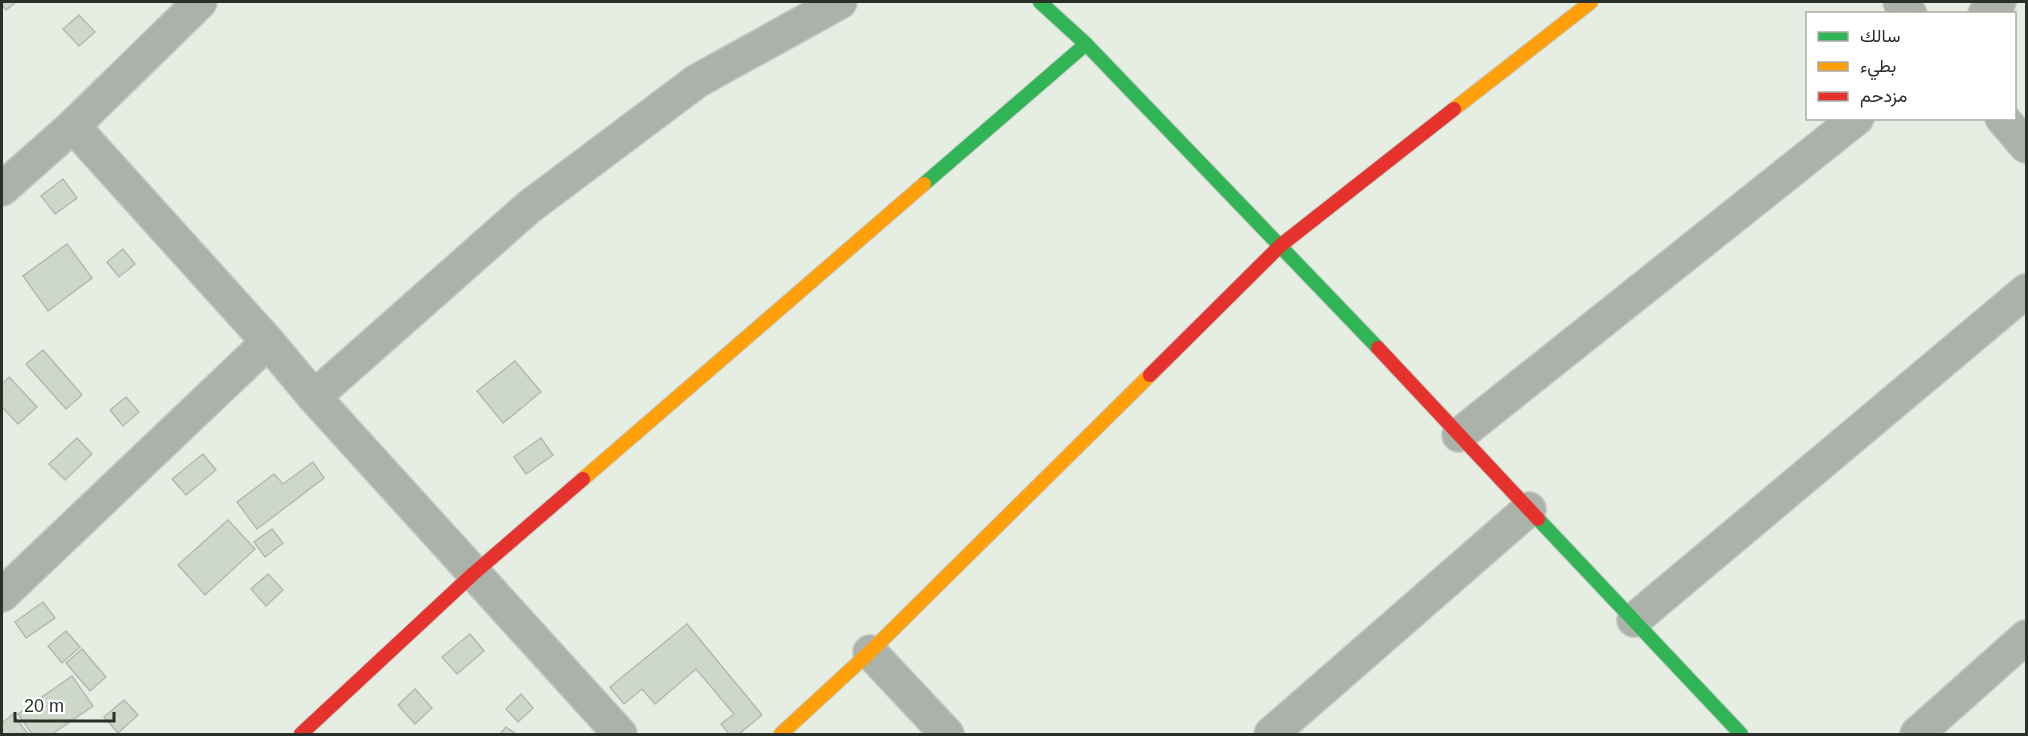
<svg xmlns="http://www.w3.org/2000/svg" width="2028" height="736" font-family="Arial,Vazirmatn,sans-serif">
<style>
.building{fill:#cdd8cb;stroke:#b3b9b1;stroke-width:1.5}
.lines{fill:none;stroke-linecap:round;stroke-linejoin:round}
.street-casing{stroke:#c5cbc3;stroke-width:36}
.fast-casing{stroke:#c5cbc3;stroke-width:16}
.slow-casing{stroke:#c5cbc3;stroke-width:16}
.jam-casing{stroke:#c5cbc3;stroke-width:16}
.street{stroke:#abb2aa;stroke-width:33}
.fast{stroke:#30b455;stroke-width:14}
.slow{stroke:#ff9f0a;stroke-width:14}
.jam{stroke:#e5322d;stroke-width:14}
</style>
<rect width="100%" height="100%" fill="#e6eee4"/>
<!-- building -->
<g class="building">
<polygon points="2,2 16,2 6,10 2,5"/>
<polygon points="79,15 95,32 79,46 63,29"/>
<polygon points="63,179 77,198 55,214 41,196"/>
<polygon points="67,244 92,278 48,311 23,276"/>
<polygon points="123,249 135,264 119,277 107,262"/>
<polygon points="43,350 82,395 66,409 26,364"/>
<polygon points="515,361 541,392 503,423 477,391"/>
<polygon points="9,377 37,407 18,424 2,407 2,384"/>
<polygon points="126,397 139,412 123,426 110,410"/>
<polygon points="77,438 92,454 65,480 49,464"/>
<polygon points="541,438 553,455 526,474 514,457"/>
<polygon points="203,454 216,470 186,495 172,479"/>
<polygon points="313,462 324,478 257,529 237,502 274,474 283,484"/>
<polygon points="228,520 255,549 205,595 178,565"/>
<polygon points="272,529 283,543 265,557 254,542"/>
<polygon points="268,574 283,590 266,606 251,589"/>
<polygon points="43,602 55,618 26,638 15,622"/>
<polygon points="687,624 762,715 739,734 729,734 721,724 734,714 696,669 655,704 642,689 624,704 610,687"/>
<polygon points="66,631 80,647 62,663 48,646"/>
<polygon points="470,634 484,651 457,674 442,657"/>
<polygon points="82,649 106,677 90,691 66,663"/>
<polygon points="72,676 93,706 52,734 32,734 18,714"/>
<polygon points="415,689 432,708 415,724 398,705"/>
<polygon points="521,694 533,708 518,722 506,709"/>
<polygon points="124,700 138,715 118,733 104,717"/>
<polygon points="13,714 28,734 2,734 2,723"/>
<polygon points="506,727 516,734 500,734"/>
</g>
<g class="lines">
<!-- street casing -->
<g class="street-casing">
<g id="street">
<polyline points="1900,2 1910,14"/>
<polyline points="1985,14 1999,2"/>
<polyline points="2002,118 2026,146"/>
<polyline points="73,126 268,342 314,397 620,734"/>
<polyline points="2,189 73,126 200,2"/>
<polyline points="314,397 529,207 697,81 840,2"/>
<polyline points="1459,435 1857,118"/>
<polyline points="2,595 268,342"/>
<polyline points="1634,620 2026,291"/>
<polyline points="870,652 947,734"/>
<polyline points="1271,734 1529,509"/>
<polyline points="1917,734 2026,637"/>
</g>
</g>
<!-- fast casing -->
<g class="fast-casing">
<g id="fast">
<polyline points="1040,2 1086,44 1378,348"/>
<polyline points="924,184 1086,44"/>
<polyline points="1538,519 1741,734"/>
</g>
</g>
<!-- slow casing -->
<g class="slow-casing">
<g id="slow">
<polyline points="1454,109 1591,2"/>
<polyline points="583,479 924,184"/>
<polyline points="781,734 870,652 1150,375"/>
</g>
</g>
<!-- jam casing -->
<g class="jam-casing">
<g id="jam">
<polyline points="1378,348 1538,519"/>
<polyline points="1150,375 1281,245 1454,109"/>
<polyline points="301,734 473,574 583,479"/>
</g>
</g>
<!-- street -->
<use href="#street" class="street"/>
<!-- fast -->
<use href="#fast" class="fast"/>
<!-- slow -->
<use href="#slow" class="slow"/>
<!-- jam -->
<use href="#jam" class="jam"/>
</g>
<!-- border -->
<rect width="2028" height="736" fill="none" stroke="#2a3029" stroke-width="6"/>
<!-- legend -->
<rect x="1806" y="12" width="210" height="108" fill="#ffffff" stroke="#aaaca9" stroke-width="1.5"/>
<rect x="1818" y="32" width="30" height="9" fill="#30b455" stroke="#aaaca9" stroke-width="1.5"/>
<text x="1860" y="42" font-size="18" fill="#2a3029">سالك</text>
<rect x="1818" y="62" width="30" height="9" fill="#ff9f0a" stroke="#aaaca9" stroke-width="1.5"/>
<text x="1860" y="72" font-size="18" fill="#2a3029">بطيء</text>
<rect x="1818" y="92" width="30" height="9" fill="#e5322d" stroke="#aaaca9" stroke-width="1.5"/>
<text x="1860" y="102" font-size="18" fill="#2a3029">مزدحم</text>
<!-- scale -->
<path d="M15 712v9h99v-9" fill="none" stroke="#2a3029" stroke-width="3"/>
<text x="24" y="712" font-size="18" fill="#2a3029" stroke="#ffffff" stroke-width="4.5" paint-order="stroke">20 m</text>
</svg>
